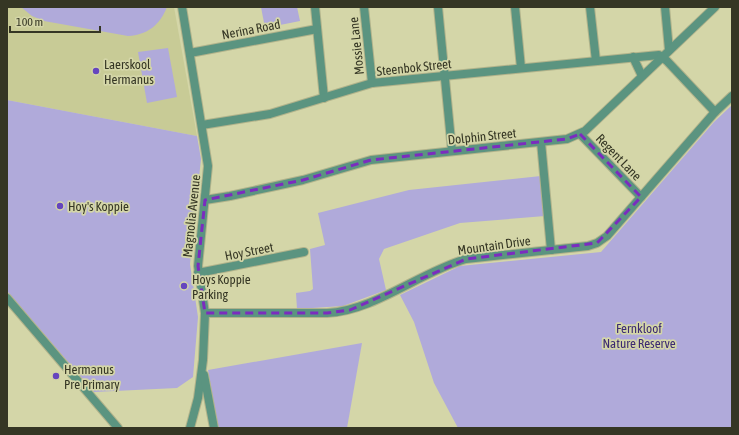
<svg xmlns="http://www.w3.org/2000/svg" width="739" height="435" font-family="'Asap Condensed',sans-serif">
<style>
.built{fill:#c8cb96}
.green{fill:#b0aada}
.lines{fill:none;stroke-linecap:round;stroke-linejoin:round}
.minor-casing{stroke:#b1b38b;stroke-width:10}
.minor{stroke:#5b9480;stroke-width:8}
.marked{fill:none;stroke:#7b2cbf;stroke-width:3;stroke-dasharray:8 5;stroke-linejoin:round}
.poi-dot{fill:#6545be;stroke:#d4d6a8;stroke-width:1.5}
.labels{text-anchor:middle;stroke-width:3.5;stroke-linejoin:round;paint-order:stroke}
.street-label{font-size:13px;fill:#353624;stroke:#d4d6a8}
.poi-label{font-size:13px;fill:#353624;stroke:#d4d6a8;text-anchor:start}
.park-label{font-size:13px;fill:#3c2a72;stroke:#d4d6a8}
</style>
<rect width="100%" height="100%" fill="#d4d6a8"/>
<!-- built -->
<polygon class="built" points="7,7 174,7 197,136 7,100"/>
<!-- green -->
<g class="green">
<path d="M 21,7 L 167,7 C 160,25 147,35 128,36 L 44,21 L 32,16 Z"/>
<polygon points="261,7 297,7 300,21 265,28"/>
<polygon points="168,48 177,97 147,103 138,52"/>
<polygon points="7,100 197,136 201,159 190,264 198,317 193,377 177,388 94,392 7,291"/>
<polygon points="732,105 732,428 458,428 434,383 414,322 400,295 460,266 601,252 714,122"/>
<polygon points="541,176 545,216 460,223 384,249 379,259 386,290 343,306 297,309 296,293 310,291 313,289 310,249 325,245 318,213 409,190"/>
<polygon points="362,343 347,428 218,428 208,370"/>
</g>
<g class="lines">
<!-- minor casing -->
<g class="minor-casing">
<g id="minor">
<polyline points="182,7 208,166 198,266 205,313 203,360 198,398 190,428"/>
<polyline points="315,7 324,98"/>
<polyline points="364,7 372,83"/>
<polyline points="438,7 452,151"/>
<polyline points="515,7 521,68"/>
<polyline points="590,7 596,61"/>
<polyline points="665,7 669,50"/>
<polyline points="190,53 317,29"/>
<polyline points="633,57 642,76"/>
<polyline points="202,125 270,114 372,83 659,55 667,61 715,112"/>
<polyline points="580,134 641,197"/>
<polyline points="541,142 551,250"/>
<polyline points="205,200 230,196 303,180 371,160 567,139 585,131 715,7"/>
<polyline points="198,273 304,252"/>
<polyline points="7,298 118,428"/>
<path d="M 205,313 L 327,313 C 374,311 420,272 466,259 L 588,246 L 597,243 L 607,236 L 715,112 L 732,96"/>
<polyline points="204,375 214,428"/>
</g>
</g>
<!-- minor -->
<use href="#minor" class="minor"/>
</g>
<!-- marked area -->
<path class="marked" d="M 580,134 L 641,197 L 597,243 L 466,259 L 350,310 L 327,313 L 205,313 L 198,266 L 205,200 L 303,180 L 371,160 L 567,139 Z"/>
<!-- markers -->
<g class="poi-dot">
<circle cx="96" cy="71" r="4"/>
<circle cx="60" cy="206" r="4"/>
<circle cx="184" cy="286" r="4"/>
<circle cx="56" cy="376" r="4"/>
</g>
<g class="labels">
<!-- street labels -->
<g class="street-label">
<text transform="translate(251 29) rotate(-11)" y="5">Nerina Road</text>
<text transform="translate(356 46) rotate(-96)" y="5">Mossie Lane</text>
<text transform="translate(414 67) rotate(-6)" y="5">Steenbok Street</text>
<text transform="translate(482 136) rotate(-6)" y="5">Dolphin Street</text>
<text transform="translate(619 157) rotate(46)" y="5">Regent Lane</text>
<text transform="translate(191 216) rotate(-84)" y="5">Magnolia Avenue</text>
<text transform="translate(494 245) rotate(-8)" y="5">Mountain Drive</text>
<text transform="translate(249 251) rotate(-11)" y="5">Hoy Street</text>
</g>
<!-- poi labels -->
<g class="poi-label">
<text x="104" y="69">Laerskool<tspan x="104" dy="15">Hermanus</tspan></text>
<text x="68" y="211">Hoy's Koppie</text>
<text x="192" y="284">Hoys Koppie<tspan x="192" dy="15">Parking</tspan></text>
<text x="64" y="374">Hermanus<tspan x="64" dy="15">Pre Primary</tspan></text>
</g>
<!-- park labels -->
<g class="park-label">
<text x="639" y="333">Fernkloof<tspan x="639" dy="15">Nature Reserve</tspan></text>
</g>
</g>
<!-- border -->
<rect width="739" height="435" fill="none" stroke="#353624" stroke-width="16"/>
<!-- scale -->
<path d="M10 26v6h90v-6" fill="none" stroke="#353624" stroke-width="2"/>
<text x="16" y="26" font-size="12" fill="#353624" stroke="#d4d6a8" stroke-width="3" paint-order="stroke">100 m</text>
</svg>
